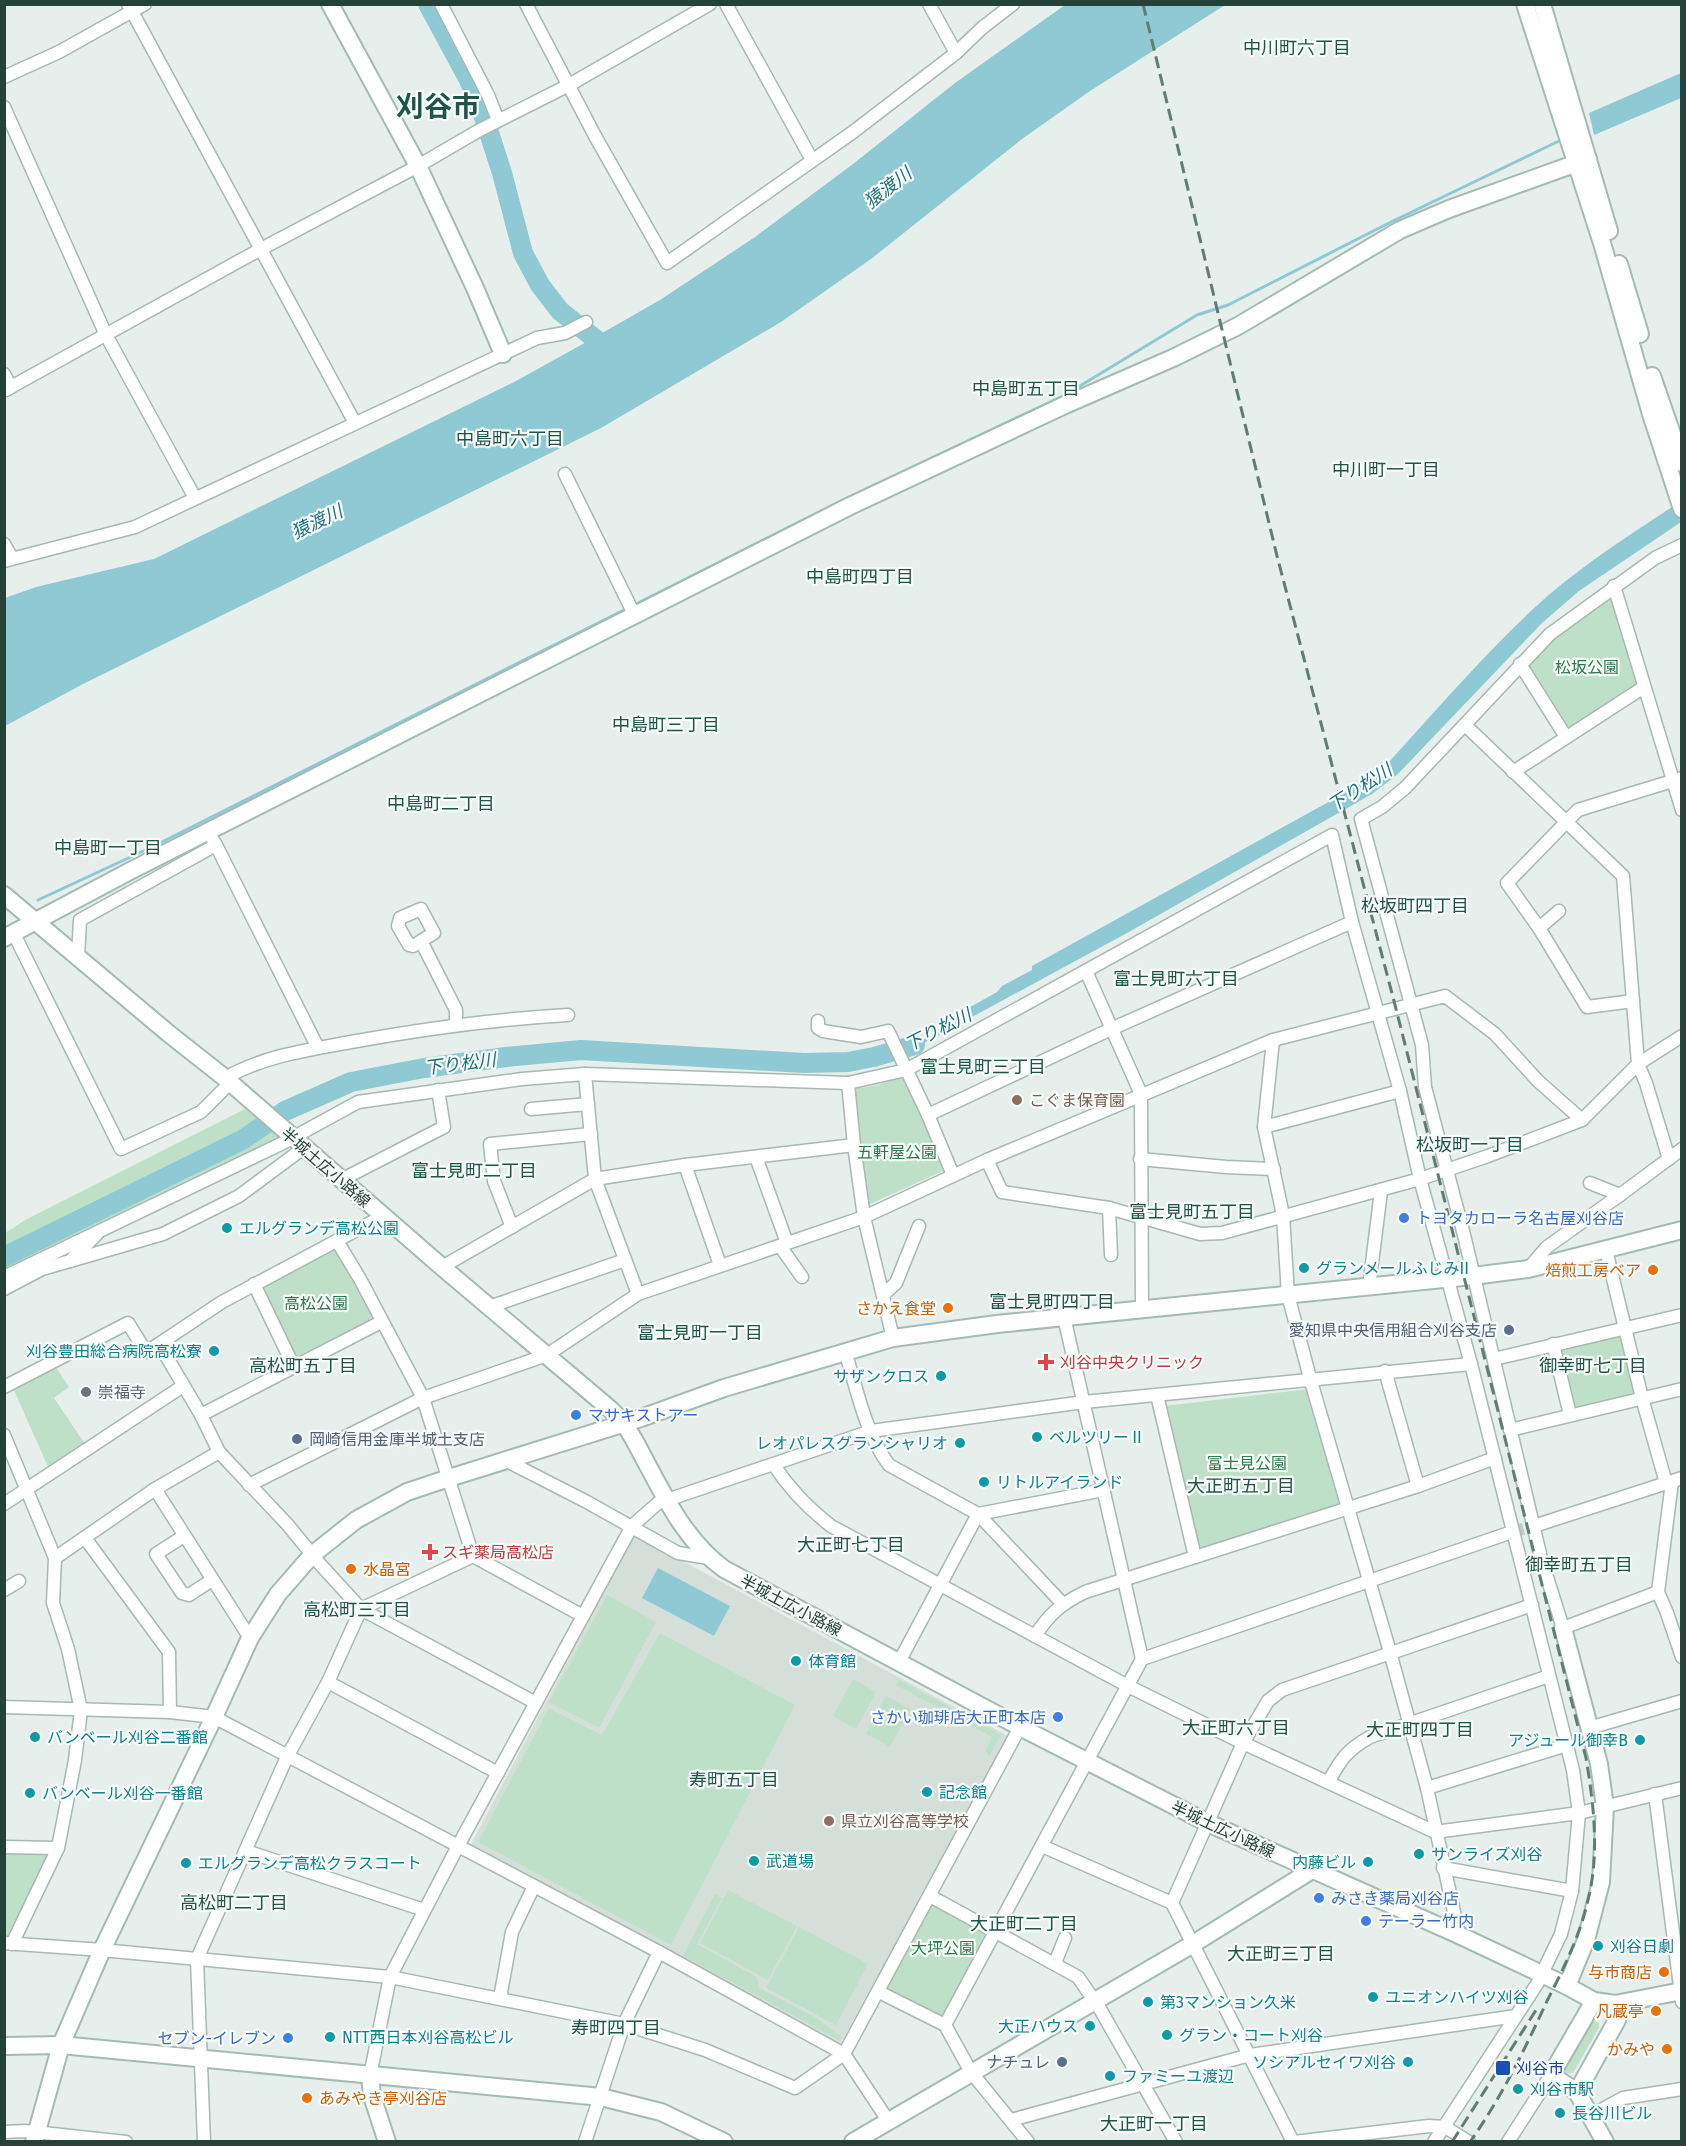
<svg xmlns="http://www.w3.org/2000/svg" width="1686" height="2146" font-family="'Fira Sans','Noto Sans JP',sans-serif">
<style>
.built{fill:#d4dfda}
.green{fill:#bfe0c8}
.water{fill:#8ec9d4}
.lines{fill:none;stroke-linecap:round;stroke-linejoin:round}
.stream{stroke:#8ec9d4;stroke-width:3}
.river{stroke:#8ec9d4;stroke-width:20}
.street-tunnel{stroke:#bfccc8;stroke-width:12;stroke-dasharray:12 6;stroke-linecap:butt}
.street-casing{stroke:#a8b8b2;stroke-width:15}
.secondary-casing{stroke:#a4bbb3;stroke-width:20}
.street{stroke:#fff;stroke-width:12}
.secondary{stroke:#fff;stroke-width:16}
.rail{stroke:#5f7d75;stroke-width:3;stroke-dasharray:12 6;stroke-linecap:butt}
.education-dot{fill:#8d6e63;stroke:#f7fbf9;stroke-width:2}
.shop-dot{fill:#3f7fe0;stroke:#f7fbf9;stroke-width:2}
.culture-dot{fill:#0f9aa8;stroke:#f7fbf9;stroke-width:2}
.food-dot{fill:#e8710a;stroke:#f7fbf9;stroke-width:2}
.service-dot{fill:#5c6f8a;stroke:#f7fbf9;stroke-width:2}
.health-dot{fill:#e0444e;stroke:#f7fbf9;stroke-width:2}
.worship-dot{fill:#6b7280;stroke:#f7fbf9;stroke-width:2}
.transit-dot{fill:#1a4fb4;stroke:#f7fbf9;stroke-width:2}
.labels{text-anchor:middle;stroke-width:4.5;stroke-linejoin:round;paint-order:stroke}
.park-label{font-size:16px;fill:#2d7a4b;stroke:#f7fbf9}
.education-label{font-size:16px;fill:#785e54;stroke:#f7fbf9;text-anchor:start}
.street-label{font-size:16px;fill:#24423a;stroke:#f7fbf9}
.shop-label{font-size:16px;fill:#366cbe;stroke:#f7fbf9;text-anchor:start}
.culture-label{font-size:16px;fill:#0d838f;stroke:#f7fbf9;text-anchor:start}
.food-label{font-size:16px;fill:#c56008;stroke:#f7fbf9;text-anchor:end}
.service-label{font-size:16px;fill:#4e5e75;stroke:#f7fbf9;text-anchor:end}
.health-label{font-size:16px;fill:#be3a42;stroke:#f7fbf9;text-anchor:start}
.worship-label{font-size:16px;fill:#5b616d;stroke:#f7fbf9;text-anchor:start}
.transit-label{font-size:16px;fill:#164399;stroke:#f7fbf9;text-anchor:start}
.neighbourhood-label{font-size:18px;fill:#1f5548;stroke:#f7fbf9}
.water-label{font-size:18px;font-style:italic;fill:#1c6f80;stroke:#f7fbf9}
.town-label{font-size:28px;font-weight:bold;fill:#1f5548;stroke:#f7fbf9}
</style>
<rect width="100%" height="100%" fill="#e6efeb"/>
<!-- built -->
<polygon class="built" points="634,1535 1010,1737 840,2044 470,1846"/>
<!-- green -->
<g class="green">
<polygon points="1610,597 1637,685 1565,731 1527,667 1556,637"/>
<polygon points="902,1076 945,1170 868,1205 854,1089 878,1085"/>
<polygon points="245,1109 285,1142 104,1227 5,1290 5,1233 27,1219"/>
<polygon points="334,1247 374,1321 296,1361 259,1286"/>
<polygon points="1620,1336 1635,1395 1573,1409 1559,1351"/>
<polygon points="55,1366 69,1387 54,1398 85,1444 49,1469 13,1388"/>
<polygon points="1309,1389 1340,1504 1196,1550 1164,1406"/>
<polygon points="607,1595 656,1622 599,1728 549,1702"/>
<polygon points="660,1633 795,1705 671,1945 478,1842 549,1708 602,1735"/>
<polygon points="853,1679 876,1692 856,1729 833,1716"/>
<polygon points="899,1680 1001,1735 989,1757 986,1750 992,1737 896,1685"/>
<polygon points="886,1696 910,1709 890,1747 866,1734"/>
<polygon points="5,1852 50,1853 12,1937 5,1937"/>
<polygon points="728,1890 797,1926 768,1980 700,1943"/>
<polygon points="715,1894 722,1898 697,1944 757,1977 759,1988 815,2017 841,2037 839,2040 683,1956"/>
<polygon points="931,1902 989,1934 941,2018 885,1989"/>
<polygon points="799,1927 868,1964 836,2025 766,1988"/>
<polygon points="1594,2021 1599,2023 1599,2028 1573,2073 1565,2074 1564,2069 1591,2022"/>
</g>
<!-- water -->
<g class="water">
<polygon points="1065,5 1225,5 1090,91 1022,139 871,259 781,322 601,428 83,684 5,726 5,598 36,587 154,559 516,381 590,340 660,300 755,237 853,164 955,83"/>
<polygon points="1681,73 1681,98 1594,135 1589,113"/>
<path d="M 1681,501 L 1681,522 L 1579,591 L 1542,623 L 1397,775 L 1372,794 L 1127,933 L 902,1055 L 897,1044 L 912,1044 L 931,1036 L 956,1015 L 997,992 L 1002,986 L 1032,970 L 1032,966 L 1343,794 L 1368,779 L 1388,763 C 1435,711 1482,657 1533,609 C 1577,568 1631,534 1681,501 Z"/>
<polygon points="658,1568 730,1606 714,1636 642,1598"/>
</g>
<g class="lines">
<!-- stream -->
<g class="stream">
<polyline points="634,605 849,497 1065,395 1197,315 1228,305 1391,222 1563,139"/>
<polyline points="38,900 152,847 628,608"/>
</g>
<!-- river -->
<g class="river">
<polyline points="428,4 469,80 484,117 502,173 523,253 540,285 560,311 613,353"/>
<polyline points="4,1257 242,1140 285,1111 351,1082 424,1068 506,1057 581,1050 804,1063 848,1062 874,1057 915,1045"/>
</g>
<!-- street-tunnel -->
<polyline class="street-tunnel" points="1512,1532 1534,1526"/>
<!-- street casing -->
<g class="street-casing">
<g id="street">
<polyline points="128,4 355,423"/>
<polyline points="441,4 488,95 498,120"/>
<polyline points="526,4 595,136 667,263 853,132 956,53 982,28 1013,4"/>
<polyline points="726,4 812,160"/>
<polyline points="929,4 956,53"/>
<polyline points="4,77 59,52 145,4"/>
<polyline points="4,107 106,335 195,498"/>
<polyline points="4,374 11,387 6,390"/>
<polyline points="11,387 261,249 418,166 478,131 569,85 710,4"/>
<polyline points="565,474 635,616"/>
<polyline points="4,544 12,558"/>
<polyline points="4,561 135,527 537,338 565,333 586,322"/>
<polyline points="1614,586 1682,810"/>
<polyline points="1520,664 1566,737"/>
<polyline points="1465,725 1623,876 1638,1064 1646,1083 1669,1159"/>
<polyline points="1513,772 1644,687"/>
<polyline points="216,845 318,1048"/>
<polyline points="1539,928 1559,911"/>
<polyline points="14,934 121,1149 201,1112 230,1083"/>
<polyline points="421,941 413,946 409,945 398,926 400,918 421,909 434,933 421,941 456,1010 456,1024"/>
<polyline points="78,957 80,920 216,845 213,840"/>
<polyline points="1086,971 1141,1094 1142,1310"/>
<polyline points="1633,1001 1587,1007 1539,928 1507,883 1578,810 1682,778"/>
<polyline points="818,1021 818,1028 823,1031 861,1037 888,1031 928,1115 953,1175"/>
<polyline points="585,1074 595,1179 685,1165 854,1145"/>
<path d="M 225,1078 C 264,1056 307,1050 351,1042 C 423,1029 495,1019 568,1015"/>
<polyline points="848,1083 854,1145 864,1217 893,1338"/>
<polyline points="531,1109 588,1104"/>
<polyline points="928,1115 1111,1029 1352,922"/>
<polyline points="1264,1127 1400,1091"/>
<polyline points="756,1157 787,1243"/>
<polyline points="1140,1159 1226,1167 1274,1169"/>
<polyline points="987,1160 1002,1192 1109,1208 1200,1234 1222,1233 1420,1179 1488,1156 1582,1120 1638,1064 1682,1036"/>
<polyline points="685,1165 720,1265"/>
<polyline points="341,1180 444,1127 438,1090"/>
<polyline points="1590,1183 1620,1195"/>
<polyline points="1109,1208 1111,1255"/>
<polyline points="512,1227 494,1181 490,1144 591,1134"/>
<polyline points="337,1241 360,1279 423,1398 473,1556 583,1616"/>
<polyline points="780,1246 802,1277"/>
<polyline points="1606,1250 1642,1398 1666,1483"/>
<polyline points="70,1261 163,1234 239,1196 305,1147"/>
<polyline points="442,1267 595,1179 638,1294"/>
<polyline points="1528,1269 1547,1247 1620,1195 1682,1149"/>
<polyline points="4,1277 285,1142 358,1102 522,1079 585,1074 848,1083 906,1070 1332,835 1352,922 1400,1091 1420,1179 1471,1364 1573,1770 1579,1813 1572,1891 1561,1934 1537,1984 1434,2142"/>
<polyline points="254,1284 294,1367"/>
<polyline points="1369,1287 1381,1191"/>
<polyline points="4,1289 42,1269 70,1261 97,1234"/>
<polyline points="883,1295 896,1283 919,1226"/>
<polyline points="489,1307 625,1260"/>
<polyline points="1064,1317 1142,1659"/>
<polyline points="159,1344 222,1302 383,1216"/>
<polyline points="1553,1344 1570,1415"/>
<path d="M 845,1351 C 857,1389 865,1433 889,1465 L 978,1514 L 1062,1603"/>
<polyline points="1494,1359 1682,1315"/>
<polyline points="1385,1371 1418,1486"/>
<polyline points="4,1387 128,1323 146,1352 159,1344 201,1415 381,1322"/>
<polyline points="1157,1395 1195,1557"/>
<polyline points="201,1415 219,1452 287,1524 319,1563 361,1609 536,1703"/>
<polyline points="1510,1430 1682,1389"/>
<polyline points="4,1435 55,1558 53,1603 68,1649 81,1710 75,1760 58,1848 12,1944"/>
<polyline points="507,1461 587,1502 678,1553 709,1558"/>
<path d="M 774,1465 C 790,1490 808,1508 831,1526 L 1128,1686 L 1243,1743 L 1435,1832 L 1579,1813 L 1682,1788"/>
<polyline points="1672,1482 1658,1592 1667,1613 1682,1657"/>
<polyline points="249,1485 423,1398 547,1355 638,1294 864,1217 987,1160 1273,1040"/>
<polyline points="155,1489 250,1638"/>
<polyline points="4,1504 183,1386"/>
<polyline points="1534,1526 1682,1478"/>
<polyline points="184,1536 156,1554 182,1593 189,1595 212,1580"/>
<polyline points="85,1538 169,1652 170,1712"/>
<polyline points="55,1558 155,1489 219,1452"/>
<polyline points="4,1590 19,1581"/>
<polyline points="1658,1592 1563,1628 1541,1558 1464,1235 1425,1087 1422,1045 1361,819 1382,807 1405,788 1550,634 1655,558 1682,545"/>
<path d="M 1035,1636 C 1050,1613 1061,1604 1085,1592 L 1418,1486 L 1495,1458"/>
<polyline points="899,1662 978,1514 1104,1490"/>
<polyline points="328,1682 498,1773"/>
<polyline points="4,1707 170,1712 214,1717 659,1952 844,2054 889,2122"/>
<polyline points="1589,1728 1682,1701"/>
<path d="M 1329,1781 C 1341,1759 1347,1750 1370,1737 L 1549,1676"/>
<polyline points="1427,1788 1567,1745"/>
<polyline points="1655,1794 1682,2002"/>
<polyline points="1042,1846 1172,1903 1293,2142"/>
<polyline points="4,1847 58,1848"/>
<polyline points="246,1851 424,1910"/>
<polyline points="1443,1868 1572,1891"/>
<polyline points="930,1896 1078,1977 1100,2009 1176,2142"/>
<polyline points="1172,1903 1243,1743 1268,1701 1282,1690 1532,1605"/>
<polyline points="1459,1935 1427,1788 1390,1652 1310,1378 1288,1295 1283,1215 1264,1127 1273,1040 1445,996 1495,1034 1538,1081 1582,1120"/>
<polyline points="4,1943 102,1950 390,1977 624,2024 705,2050 795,2088 844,2054 1020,1727"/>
<polyline points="1055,1963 1065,1938"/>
<polyline points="879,1992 945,2025 971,2072 1028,2142"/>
<polyline points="500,1998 512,1932 534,1886"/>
<polyline points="945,2025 1142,1659 1512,1532"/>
<polyline points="370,2076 390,1977 458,1846 632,1526 658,1503 871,1431 1084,1402 1471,1364"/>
<polyline points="1590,2116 1623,2098 1682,2089"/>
<polyline points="1011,2120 1250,2055 1516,2016"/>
<polyline points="4,2132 25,2131 126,2142"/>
<polyline points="204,2142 197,1959 287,1757 328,1682 361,1609 473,1556"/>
<polyline points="585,2142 624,2024 659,1952"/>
<polyline points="1294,2142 1429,2126 1445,2127 1469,2142"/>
<polyline points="1508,2142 1551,2075"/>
</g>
</g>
<!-- secondary casing -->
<g class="secondary-casing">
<g id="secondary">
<polyline points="330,4 418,166 475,288 503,354"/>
<polyline points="1525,4 1602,243 1651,414 1682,509"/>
<polyline points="1542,4 1609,231"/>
<polyline points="1619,264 1640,334"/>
<polyline points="1652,376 1682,463"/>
<path d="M 4,895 L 168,1033 L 225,1078 L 442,1267 L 610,1409 L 624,1423 L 633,1438 C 659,1484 680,1537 724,1569 L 1020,1727 L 1208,1823 L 1459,1935 L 1567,1986 L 1594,2001 L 1615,2004 L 1682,1991"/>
<polyline points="4,938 130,871 848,507 1065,405 1173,358 1238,326 1400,230 1449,209 1588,159"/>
<polyline points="1563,1628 1599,1764 1605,1807 1601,1882 1586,1940 1567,1986"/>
<polyline points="1594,2001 1551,2075 1577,2092 1605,2142"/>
<polyline points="4,2046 61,2045 601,2097 661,2112 724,2142"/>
<polyline points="370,2076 372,2096 387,2142"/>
<polyline points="1577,2092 1617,2020 1615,2004"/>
<polyline points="34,2142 61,2045 102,1950 214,1717 250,1638 278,1594 312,1555 356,1520 407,1492 449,1478 641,1418 724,1388 893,1338 997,1324 1473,1276 1528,1269 1682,1230"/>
<polyline points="853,2142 1193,1944 1312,1870"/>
</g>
</g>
<!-- street -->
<use href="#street" class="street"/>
<!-- secondary -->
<use href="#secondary" class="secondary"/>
<!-- rail -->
<g class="rail">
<path d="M 1143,4 L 1277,556 L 1394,1001 L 1586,1758 C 1594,1806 1600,1856 1587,1904 C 1580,1935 1562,1972 1547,2001 C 1525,2049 1501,2098 1470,2142"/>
<polyline points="1452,2142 1538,2007"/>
</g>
</g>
<!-- markers -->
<g class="education-dot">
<circle cx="1017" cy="1100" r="6"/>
<circle cx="829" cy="1821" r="6"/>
</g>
<g class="shop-dot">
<circle cx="1404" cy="1218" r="6"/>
<circle cx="576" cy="1415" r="6"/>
<circle cx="1058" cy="1717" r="6"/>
<circle cx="1319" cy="1898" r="6"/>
<circle cx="1366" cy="1921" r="6"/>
<circle cx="288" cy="2038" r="6"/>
</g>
<g class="culture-dot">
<circle cx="227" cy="1228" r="6"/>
<circle cx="1304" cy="1268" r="6"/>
<circle cx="214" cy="1351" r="6"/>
<circle cx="941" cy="1376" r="6"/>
<circle cx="1037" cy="1437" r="6"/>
<circle cx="960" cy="1443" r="6"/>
<circle cx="984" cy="1482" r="6"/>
<circle cx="796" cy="1661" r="6"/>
<circle cx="35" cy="1737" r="6"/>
<circle cx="1640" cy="1740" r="6"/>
<circle cx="927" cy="1792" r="6"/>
<circle cx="30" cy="1793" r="6"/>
<circle cx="1419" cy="1854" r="6"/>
<circle cx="754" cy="1861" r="6"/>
<circle cx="1368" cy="1862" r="6"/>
<circle cx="186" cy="1863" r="6"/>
<circle cx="1598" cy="1946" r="6"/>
<circle cx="1373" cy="1997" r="6"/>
<circle cx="1148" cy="2002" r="6"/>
<circle cx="1090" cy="2026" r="6"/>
<circle cx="1167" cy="2035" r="6"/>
<circle cx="330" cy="2037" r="6"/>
<circle cx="1408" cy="2062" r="6"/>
<circle cx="1110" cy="2076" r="6"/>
<circle cx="1518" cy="2089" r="6"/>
<circle cx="1560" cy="2113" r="6"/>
</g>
<g class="food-dot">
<circle cx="1653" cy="1270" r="6"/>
<circle cx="948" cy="1308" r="6"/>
<circle cx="351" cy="1569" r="6"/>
<circle cx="1664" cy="1972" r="6"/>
<circle cx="1656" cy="2011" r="6"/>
<circle cx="1667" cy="2049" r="6"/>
<circle cx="307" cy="2098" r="6"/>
</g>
<g class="service-dot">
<circle cx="1509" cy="1330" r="6"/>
<circle cx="297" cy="1439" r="6"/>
<circle cx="1062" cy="2062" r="6"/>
</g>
<g class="health-dot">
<path d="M1043 1353h6v6h6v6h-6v6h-6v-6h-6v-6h6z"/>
<path d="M427 1543h6v6h6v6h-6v6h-6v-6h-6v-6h6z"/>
</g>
<circle class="worship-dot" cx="86" cy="1392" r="6"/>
<rect class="transit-dot" x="1495" y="2060" width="16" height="16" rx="3"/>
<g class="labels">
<!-- park labels -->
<g class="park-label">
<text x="1587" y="673">松坂公園</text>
<text x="897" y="1158">五軒屋公園</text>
<text x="316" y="1309">高松公園</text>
<text x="1247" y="1469">富士見公園</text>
<text x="943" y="1954">大坪公園</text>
</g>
<!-- education labels -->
<g class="education-label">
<text x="1029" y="1106">こぐま保育園</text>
<text x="841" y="1827">県立刈谷高等学校</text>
</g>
<!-- street labels -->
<g class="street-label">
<text transform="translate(326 1167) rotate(41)" y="6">半城土広小路線</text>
<text transform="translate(791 1605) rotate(28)" y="6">半城土広小路線</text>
<text transform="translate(1223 1829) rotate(25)" y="6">半城土広小路線</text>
</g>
<!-- shop labels -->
<g class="shop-label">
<text x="1416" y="1224">トヨタカローラ名古屋刈谷店</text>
<text x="588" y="1421">マサキストアー</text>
<text x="1046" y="1723" text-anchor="end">さかい珈琲店大正町本店</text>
<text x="1331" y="1904">みさき薬局刈谷店</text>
<text x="1378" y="1927">テーラー竹内</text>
<text x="276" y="2044" text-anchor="end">セブン-イレブン</text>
</g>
<!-- culture labels -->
<g class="culture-label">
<text x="239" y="1234">エルグランデ高松公園</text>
<text x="1316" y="1274">グランメールふじみII</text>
<text x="202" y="1357" text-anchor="end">刈谷豊田総合病院高松寮</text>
<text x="929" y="1382" text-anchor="end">サザンクロス</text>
<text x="1049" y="1443">ベルツリーⅡ</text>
<text x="948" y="1449" text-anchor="end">レオパレスグランシャリオ</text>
<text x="996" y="1488">リトルアイランド</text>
<text x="808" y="1667">体育館</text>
<text x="47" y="1743">バンベール刈谷二番館</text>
<text x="1628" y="1746" text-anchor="end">アジュール御幸B</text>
<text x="939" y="1798">記念館</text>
<text x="42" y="1799">バンベール刈谷一番館</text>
<text x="1431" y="1860">サンライズ刈谷</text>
<text x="766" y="1867">武道場</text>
<text x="1356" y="1868" text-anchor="end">内藤ビル</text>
<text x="198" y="1869">エルグランデ高松クラスコート</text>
<text x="1610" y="1952">刈谷日劇</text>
<text x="1385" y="2003">ユニオンハイツ刈谷</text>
<text x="1160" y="2008">第3マンション久米</text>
<text x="1078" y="2032" text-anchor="end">大正ハウス</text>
<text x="1179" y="2041">グラン・コート刈谷</text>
<text x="342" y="2043">NTT西日本刈谷高松ビル</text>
<text x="1396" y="2068" text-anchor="end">ソシアルセイワ刈谷</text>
<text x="1122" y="2082">ファミーユ渡辺</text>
<text x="1530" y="2095">刈谷市駅</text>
<text x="1572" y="2119">長谷川ビル</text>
</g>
<!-- food labels -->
<g class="food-label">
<text x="1641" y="1276">焙煎工房ベア</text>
<text x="936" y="1314">さかえ食堂</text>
<text x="363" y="1575" text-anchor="start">水晶宮</text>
<text x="1652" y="1978">与市商店</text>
<text x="1644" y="2017">凡蔵亭</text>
<text x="1655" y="2055">かみや</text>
<text x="319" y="2104" text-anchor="start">あみやき亭刈谷店</text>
</g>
<!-- service labels -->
<g class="service-label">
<text x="1497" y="1336">愛知県中央信用組合刈谷支店</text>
<text x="309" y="1445" text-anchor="start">岡崎信用金庫半城土支店</text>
<text x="1050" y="2068">ナチュレ</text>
</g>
<!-- health labels -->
<g class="health-label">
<text x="1060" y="1368">刈谷中央クリニック</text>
<text x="442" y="1558">スギ薬局高松店</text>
</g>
<!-- worship labels -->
<g class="worship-label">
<text x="98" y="1398">崇福寺</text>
</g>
<!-- transit labels -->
<g class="transit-label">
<text x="1516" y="2074">刈谷市</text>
</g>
<!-- neighbourhood labels -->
<g class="neighbourhood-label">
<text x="1297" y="54">中川町六丁目</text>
<text x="1026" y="395">中島町五丁目</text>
<text x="510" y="445">中島町六丁目</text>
<text x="1386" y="476">中川町一丁目</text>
<text x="860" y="583">中島町四丁目</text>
<text x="666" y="731">中島町三丁目</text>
<text x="441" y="810">中島町二丁目</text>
<text x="108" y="854">中島町一丁目</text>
<text x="1415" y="912">松坂町四丁目</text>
<text x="1176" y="985">富士見町六丁目</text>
<text x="983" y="1073">富士見町三丁目</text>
<text x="1470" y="1151">松坂町一丁目</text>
<text x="474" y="1177">富士見町二丁目</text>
<text x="1192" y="1218">富士見町五丁目</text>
<text x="1052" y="1308">富士見町四丁目</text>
<text x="700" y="1339">富士見町一丁目</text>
<text x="303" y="1372">高松町五丁目</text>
<text x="1593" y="1372">御幸町七丁目</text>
<text x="1241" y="1492">大正町五丁目</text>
<text x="851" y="1551">大正町七丁目</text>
<text x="1579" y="1571">御幸町五丁目</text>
<text x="357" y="1616">高松町三丁目</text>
<text x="1236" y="1734">大正町六丁目</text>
<text x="1420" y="1736">大正町四丁目</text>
<text x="734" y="1786">寿町五丁目</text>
<text x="234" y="1909">高松町二丁目</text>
<text x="1024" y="1930">大正町二丁目</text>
<text x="1281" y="1960">大正町三丁目</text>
<text x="616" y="2034">寿町四丁目</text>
<text x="1154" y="2130">大正町一丁目</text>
</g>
<!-- water labels -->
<g class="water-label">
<text transform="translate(888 188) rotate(-38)" y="6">猿渡川</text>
<text transform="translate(317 522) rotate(-26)" y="6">猿渡川</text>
<text transform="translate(1360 788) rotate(-33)" y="6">下り松川</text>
<text transform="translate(938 1030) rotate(-27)" y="6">下り松川</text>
<text transform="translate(460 1064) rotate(-7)" y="6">下り松川</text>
</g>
<!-- town labels -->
<g class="town-label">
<text x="438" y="116">刈谷市</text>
</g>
</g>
<!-- border -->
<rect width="1686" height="2146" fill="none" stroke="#24423a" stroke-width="12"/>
</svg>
